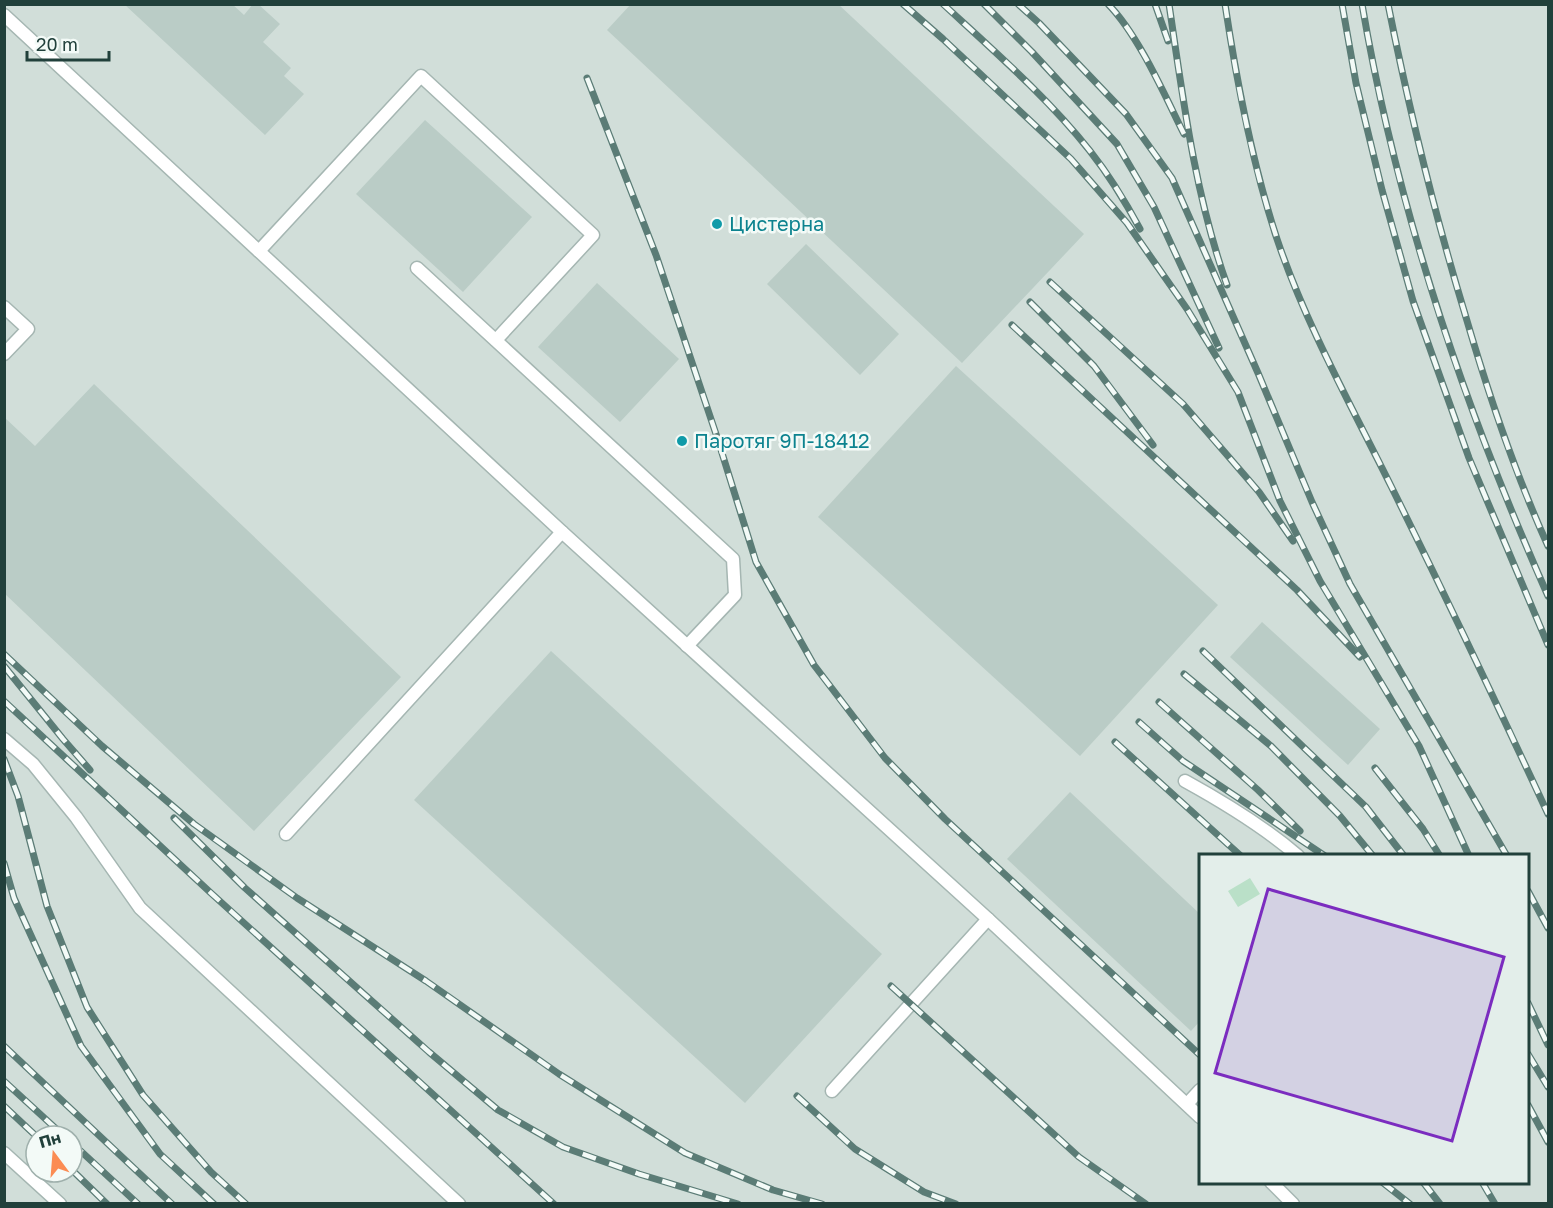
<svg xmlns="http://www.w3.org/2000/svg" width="1553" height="1208" font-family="'Golos Text',sans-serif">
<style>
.built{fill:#d1ded9;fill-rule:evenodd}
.building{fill:#baccc6}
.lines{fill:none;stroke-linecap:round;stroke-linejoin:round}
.service-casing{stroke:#a5b6b2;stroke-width:15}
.service{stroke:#fff;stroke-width:12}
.rail-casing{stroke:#5b7c76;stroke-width:7}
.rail{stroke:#f3faf7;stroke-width:4.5;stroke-dasharray:14;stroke-linecap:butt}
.culture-dot{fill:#0f9aa8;stroke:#f3faf7;stroke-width:2}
.labels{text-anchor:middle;stroke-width:5;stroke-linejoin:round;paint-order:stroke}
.culture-label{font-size:20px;fill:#0d838f;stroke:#f3faf7;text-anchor:start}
.view{fill:#7b2cbf;fill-opacity:0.15;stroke:#7b2cbf;stroke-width:3}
.inset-edge{fill:none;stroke:#21403b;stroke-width:3}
</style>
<rect width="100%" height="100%" fill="#e3eeea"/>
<!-- built -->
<path class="built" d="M 5,5 L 1548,5 L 1548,1203 L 5,1204 ZM 1200,856 L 1528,856 L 1528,1182 L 1200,1182 ZM 36,1136 L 72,1136 L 72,1172 L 36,1172 Z"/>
<!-- building -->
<g class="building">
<polygon points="124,4 232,4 244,15 253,4 258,4 280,24 263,42 291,68 284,76 304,94 265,135"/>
<polygon points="631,4 838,4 1084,234 962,363 607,30"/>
<polygon points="425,120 532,217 463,292 356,194"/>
<polygon points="806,244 899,334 860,375 767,284"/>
<polygon points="597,283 679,359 620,422 538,347"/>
<polygon points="956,366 1218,605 1080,756 818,517"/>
<polygon points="94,384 401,677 254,831 4,593 4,417 35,446"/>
<polygon points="1262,622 1380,729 1348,765 1230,657"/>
<polygon points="551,651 882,954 745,1103 414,800"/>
<polygon points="1070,792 1200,914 1200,1021 1191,1031 1007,859"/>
</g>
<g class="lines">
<!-- service casing -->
<g class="service-casing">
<g id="service">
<polyline points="4,15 562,532 988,919 1200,1117"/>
<polyline points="259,251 421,76 593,235 496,340"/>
<polyline points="417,268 733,559 735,595 687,646"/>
<polyline points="4,307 28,329 4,354"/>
<polyline points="4,739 33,764 76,817 140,908 459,1204"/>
<path d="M 1185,781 C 1225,803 1263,826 1298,856"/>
<polyline points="286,834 562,532"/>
<polyline points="832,1091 988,919"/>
<polyline points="1187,1104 1200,1090"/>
<polyline points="4,1153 60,1204"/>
<polyline points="1271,1182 1293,1204"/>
</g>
</g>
<!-- service -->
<use href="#service" class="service"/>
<!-- rail casing -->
<g class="rail-casing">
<g id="rail">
<polyline points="903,4 943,39 1071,159 1127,223 1187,309 1238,392 1280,501 1320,581 1419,746 1469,856"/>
<path d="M 943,4 C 993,50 1048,98 1090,151 C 1109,175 1126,203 1140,229"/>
<polyline points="984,4 1032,52 1117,144 1154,207 1219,348"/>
<polyline points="1018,4 1039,23 1126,114 1172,178 1258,373 1312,502 1350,584 1507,856"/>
<path d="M 1108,4 C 1139,36 1164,94 1184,134"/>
<polyline points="1155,4 1168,41"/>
<path d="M 1169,4 C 1183,99 1195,195 1227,285"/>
<path d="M 1225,4 C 1237,84 1252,163 1277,239 C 1306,325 1351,405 1391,486 C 1445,595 1497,704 1548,814"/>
<polyline points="1342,4 1356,83 1382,190 1413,301 1469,458 1548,645"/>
<path d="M 1362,4 C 1397,210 1464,407 1548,596"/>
<path d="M 1388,4 C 1409,109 1434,212 1465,314 C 1488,393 1514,471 1548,546"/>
<polyline points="587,78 656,255 717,437 756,562 814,665 885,758 945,819 1200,1055"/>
<polyline points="1050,282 1183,404 1259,492 1293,541"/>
<polyline points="1030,302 1094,366 1153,445"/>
<polyline points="1012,325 1297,590 1360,657"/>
<polyline points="1203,651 1366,807 1404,856"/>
<polyline points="4,654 102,746 194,824 297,898 426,981 559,1074 685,1153 773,1190 822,1204"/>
<polyline points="4,666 63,739 90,770"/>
<polyline points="1184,674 1271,746 1340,816 1373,856"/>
<polyline points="4,701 212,894 554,1204"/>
<polyline points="1159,702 1258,790 1300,831"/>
<polyline points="1139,722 1183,761 1325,856"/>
<polyline points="1115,742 1241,856"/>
<polyline points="4,759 18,796 47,906 87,1007 143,1095 211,1172 246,1204"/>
<polyline points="1375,768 1423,829 1440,856"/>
<polyline points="174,818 245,888 429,1052 498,1110 563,1147 639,1174 738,1204"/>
<polyline points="4,863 14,898 81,1046 160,1154 214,1204"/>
<polyline points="1528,891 1548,928"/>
<polyline points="891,986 1079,1157 1146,1204"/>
<polyline points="1528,1003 1548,1045"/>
<polyline points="4,1046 172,1204"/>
<polyline points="1528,1054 1548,1087"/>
<polyline points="4,1081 64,1136"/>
<polyline points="797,1096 855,1149 924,1192 956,1204"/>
<polyline points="1528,1105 1548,1142"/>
<polyline points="4,1106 36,1136"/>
<polyline points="72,1143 138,1204"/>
<polyline points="72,1170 107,1204"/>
<polyline points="1382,1182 1410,1204"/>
<polyline points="1423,1182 1440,1204"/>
<polyline points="1482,1182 1495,1204"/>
</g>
</g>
<!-- rail -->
<use href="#rail" class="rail"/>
</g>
<!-- markers -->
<g class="culture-dot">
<circle cx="717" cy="224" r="6"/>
<circle cx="682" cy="441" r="6"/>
</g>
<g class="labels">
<!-- culture labels -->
<g class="culture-label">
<text x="729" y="231">Цистерна</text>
<text x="694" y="448">Паротяг 9П-18412</text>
</g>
</g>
<!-- overview -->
<g transform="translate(1199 854)">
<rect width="330" height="330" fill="#e3eeea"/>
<path d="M 51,24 L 61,40 L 39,53 L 29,37 Z" fill="#bae0c8"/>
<path class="view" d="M 69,35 L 305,103 L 253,287 L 16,219 Z"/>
<rect width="330" height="330" class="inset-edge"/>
</g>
<!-- border -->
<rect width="1553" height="1208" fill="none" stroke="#21403b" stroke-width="12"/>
<!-- north arrow -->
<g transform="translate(54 1154) rotate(344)"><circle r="28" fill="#f3faf7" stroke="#9fb0ac" stroke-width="1.5"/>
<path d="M0-4.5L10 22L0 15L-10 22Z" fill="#fb8c53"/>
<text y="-9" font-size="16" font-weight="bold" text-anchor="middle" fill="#21403b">Пн</text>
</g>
<!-- scale -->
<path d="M27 51v9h82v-9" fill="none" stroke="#21403b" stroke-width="3"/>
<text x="36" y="51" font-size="18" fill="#21403b" stroke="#f3faf7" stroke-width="4.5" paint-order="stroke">20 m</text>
</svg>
